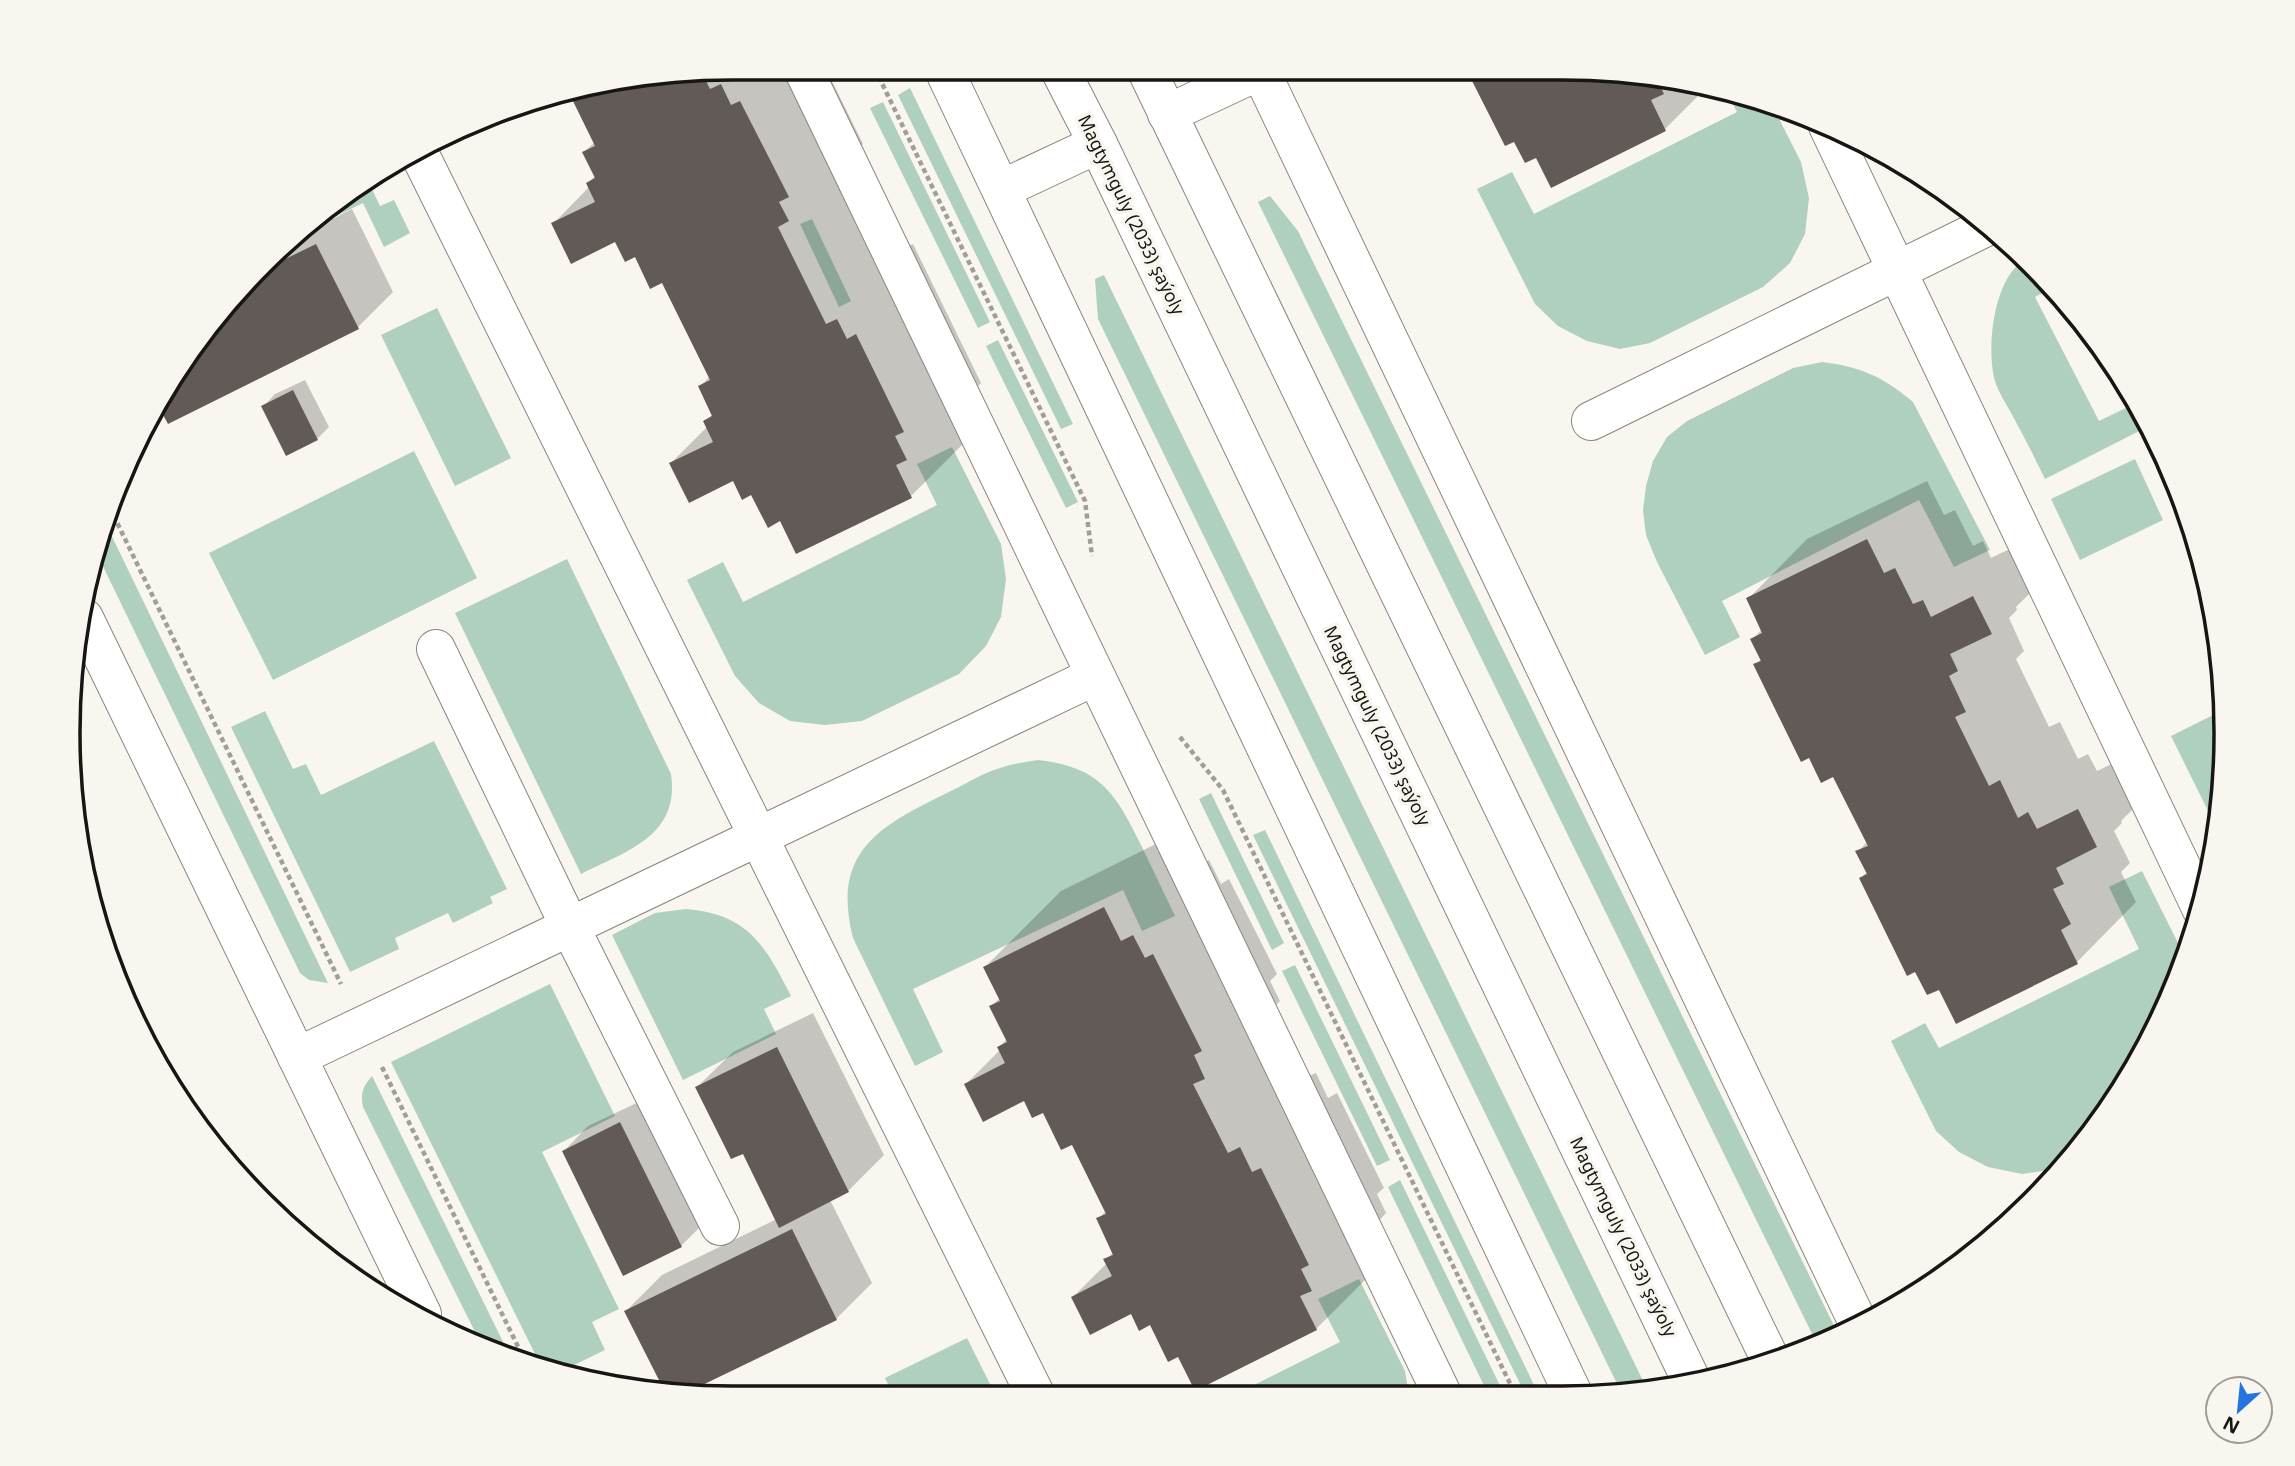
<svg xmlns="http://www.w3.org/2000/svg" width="2295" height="1466" font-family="'Noto Sans',sans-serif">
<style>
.green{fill:#b0d0bf}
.shadow{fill:#0003}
.building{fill:#615a57}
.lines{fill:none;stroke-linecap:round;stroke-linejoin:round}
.minor-casing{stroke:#89867f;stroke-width:40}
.major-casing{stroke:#89867f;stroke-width:40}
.path{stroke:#a09e99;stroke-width:4.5;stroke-dasharray:5 3.5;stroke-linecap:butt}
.minor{stroke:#fff;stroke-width:38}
.major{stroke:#fff;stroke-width:38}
.labels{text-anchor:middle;stroke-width:7;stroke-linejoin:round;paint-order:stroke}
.street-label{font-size:18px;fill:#171614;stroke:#f8f6ee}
.rim{fill:none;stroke:#171614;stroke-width:3.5}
</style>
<rect width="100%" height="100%" fill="#f8f6ee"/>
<!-- green -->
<g class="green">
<polygon points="910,88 1073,424 1061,429 898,95"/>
<polygon points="1728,95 1773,107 1801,162 1809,198 1805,234 1790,263 1763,287 1650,343 1620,349 1587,341 1558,326 1535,304 1477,189 1512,172 1534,214 1737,112"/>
<polygon points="883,102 990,322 978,328 870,108"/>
<polygon points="367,179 380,206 394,200 410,233 384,247 363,203 314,227"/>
<polygon points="1270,196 1298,231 1839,1336 1817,1344 1258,202"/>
<polygon points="812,219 851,301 839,307 800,224"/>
<path d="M 2025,260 L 2053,287 L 2035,297 L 2099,421 L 2138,402 L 2149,426 L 2045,479 C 2034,456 2022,433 2010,411 C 2005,402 1998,391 1995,381 C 1986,350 1993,277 2025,260 Z"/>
<polygon points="1104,275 1647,1389 1622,1394 1098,319 1095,279"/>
<polygon points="437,308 511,458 455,486 381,335"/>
<polygon points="998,340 1078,502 1066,508 986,346"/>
<path d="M 1822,362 C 1861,367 1882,376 1913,402 L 1990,550 L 1954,567 L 1919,500 L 1722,601 L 1740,637 L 1705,655 L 1657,562 L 1646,535 L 1643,510 L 1646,486 L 1653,461 L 1667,437 L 1687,421 L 1793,368 Z"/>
<polygon points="952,447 1001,544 1006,579 1001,617 986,646 959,674 862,721 825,725 790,721 759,703 735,676 687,580 723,562 743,602 937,505 917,464"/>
<polygon points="414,451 477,578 273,680 209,553"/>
<polygon points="2135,459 2163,520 2080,560 2051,499"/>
<polygon points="104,520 328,983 309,980 300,973 97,554"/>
<path d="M 567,559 L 671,774 C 680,836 627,851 581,874 L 455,613 Z"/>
<polygon points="2223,710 2225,777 2217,829 2171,736"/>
<polygon points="265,711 293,769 306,764 321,795 434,741 507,889 490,897 493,903 453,923 448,913 395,938 399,949 350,972 231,727"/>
<path d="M 1038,760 C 1101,767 1116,794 1142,847 C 1153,870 1164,893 1175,916 L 1142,931 L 1123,890 L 913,989 L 943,1052 L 915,1066 L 853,938 C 831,852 879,826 947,793 C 964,785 982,773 1000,768 C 1012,764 1025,762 1038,760 Z"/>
<polygon points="1211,793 1284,943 1272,950 1199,799"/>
<polygon points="1265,830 1536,1389 1535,1396 1526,1396 1253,835"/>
<polygon points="2142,871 2185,957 2158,1027 2089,1138 2067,1162 2051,1170 2022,1174 1988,1167 1959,1152 1936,1131 1891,1041 1925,1023 1939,1048 2139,949 2109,887"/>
<path d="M 686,909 C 748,914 765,945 791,996 L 764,1009 L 776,1034 L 683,1080 L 612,935 L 655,913 Z"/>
<polygon points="1295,965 1390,1160 1377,1166 1282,971"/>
<polygon points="550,984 615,1116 542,1152 619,1309 592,1322 605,1350 568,1368 569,1371 540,1364 391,1062"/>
<path d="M 372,1076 L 510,1356 L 483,1348 L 363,1107 C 360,1094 363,1086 372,1076 Z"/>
<polygon points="1400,1180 1505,1396 1489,1396 1388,1187"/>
<polygon points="1359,1279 1405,1371 1409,1395 1234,1395 1340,1342 1318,1299"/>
<polygon points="967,1338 995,1394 892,1393 885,1378"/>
</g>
<!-- shadow -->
<g class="shadow">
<polygon points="733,68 826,69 863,144 855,153 902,249 913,244 981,383 972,392 987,420 911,496 781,519 734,479 671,463 707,427 705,422 713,414 700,387 710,376 663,281 615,239 553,224 589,187 588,183 596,175 584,152 595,142 572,95"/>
<polygon points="1470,73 1648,74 1705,89 1665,129 1552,186 1536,156 1515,140 1506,144"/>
<polygon points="352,209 393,292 357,328 162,409 206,328 311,230"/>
<polygon points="305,380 329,427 317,439 263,407 275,394"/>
<polygon points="1927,481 1944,515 1955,510 1973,546 1983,541 1991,558 2032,538 2050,573 2016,607 2017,610 2009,618 2024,651 2016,659 2049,727 2060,722 2078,759 2088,754 2097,771 2138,751 2156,786 2121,821 2122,823 2114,831 2130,863 2121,872 2136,902 2077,962 1939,987 1861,878 1867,872 1858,852 1867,842 1834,775 1755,665 1762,658 1753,639 1762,629 1748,599 1807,539"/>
<polygon points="1180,832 1198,866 1209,860 1221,884 1229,879 1277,974 1270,981 1280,1001 1270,1011 1304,1078 1316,1073 1328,1098 1337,1093 1384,1188 1377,1194 1386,1213 1377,1223 1392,1253 1316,1329 1179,1355 1150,1323 1132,1312 1073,1297 1107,1263 1106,1260 1114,1251 1098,1219 1106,1211 1073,1143 1044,1111 1025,1099 966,1084 1000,1050 999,1047 1007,1039 991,1006 1000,998 985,967 1061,891"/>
<polygon points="813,1013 884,1155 848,1191 830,1200 872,1283 836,1319 684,1392 667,1392 626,1311 662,1275 777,1219 743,1152 697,1087 733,1052"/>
<polygon points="645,1099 706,1221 681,1246 564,1151 588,1126"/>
</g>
<!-- building -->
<g class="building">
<polygon points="702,73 710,89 721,84 731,105 740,101 789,197 779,202 789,221 778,227 826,324 837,319 847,339 856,334 904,432 895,436 907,460 896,465 912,498 796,554 780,521 768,528 751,495 742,500 733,481 689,503 669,463 713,442 703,421 712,416 698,386 710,380 662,283 650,289 635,257 625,262 615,242 571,264 551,223 595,202 586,183 595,178 582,152 595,146 570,95"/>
<polygon points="1468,73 1655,76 1664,94 1651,100 1666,131 1551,188 1536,158 1525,163 1514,142 1505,146"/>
<polygon points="316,244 359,329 168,424 161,411 206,328 273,265"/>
<polygon points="293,390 318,440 286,456 261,406"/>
<polygon points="1867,539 1884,573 1895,568 1913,604 1923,600 1931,617 1973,596 1992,634 1950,654 1958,671 1949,676 1966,712 1955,717 1989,786 2000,780 2018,818 2028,812 2037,829 2078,809 2097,847 2056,868 2064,884 2053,889 2071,924 2061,930 2078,964 1956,1024 1939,990 1927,995 1915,972 1907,976 1859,878 1867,874 1855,851 1868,846 1833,777 1821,783 1809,758 1801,762 1753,664 1761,661 1750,639 1762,633 1746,598"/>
<polygon points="1104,907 1121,941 1133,935 1145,958 1153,954 1202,1051 1194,1055 1205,1079 1193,1084 1228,1153 1240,1147 1252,1172 1261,1168 1309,1265 1301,1269 1312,1291 1300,1296 1317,1330 1195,1391 1178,1357 1168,1362 1150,1325 1139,1331 1131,1314 1090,1335 1071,1297 1112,1276 1103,1259 1113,1255 1096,1218 1106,1214 1072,1145 1061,1150 1043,1113 1032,1118 1024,1101 983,1122 964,1084 1005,1063 997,1047 1007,1042 989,1006 1000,1001 983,967"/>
<polygon points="777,1047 849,1192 779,1228 743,1154 731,1159 695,1087"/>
<polygon points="620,1122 682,1247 623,1276 562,1151"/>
<polygon points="792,1229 837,1320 688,1392 665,1392 624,1311"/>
</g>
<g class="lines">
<!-- minor casing -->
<g class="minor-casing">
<g id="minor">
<polyline points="803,69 1443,1396"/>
<polyline points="944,70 1574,1396"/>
<polyline points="1261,72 1860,1327"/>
<polyline points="1167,114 1259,71"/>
<polyline points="1828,126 2202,910"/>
<polyline points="419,153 1035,1394"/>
<polyline points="1002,189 1098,144"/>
<polyline points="1591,421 1988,226"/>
<polyline points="84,618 422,1314"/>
<polyline points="436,649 570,927 720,1226"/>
<polyline points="297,1057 1095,676"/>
</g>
</g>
<!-- major casing -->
<g class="major-casing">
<g id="major">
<polyline points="1060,70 1098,144 1692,1382"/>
<polyline points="1147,71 1771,1361"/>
</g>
</g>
<!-- path -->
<g class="path">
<polyline points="875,69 1085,501 1092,556"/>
<polyline points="110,508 341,984"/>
<polyline points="1180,737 1223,790 1516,1396"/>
<polyline points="382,1067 524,1359"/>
</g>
<!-- minor -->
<use href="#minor" class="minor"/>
<!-- major -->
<use href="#major" class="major"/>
</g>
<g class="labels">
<!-- street labels -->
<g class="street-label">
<text transform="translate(1131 215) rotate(64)" y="6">Magtymguly (2033) şaýoly</text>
<text transform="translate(1377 726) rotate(64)" y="6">Magtymguly (2033) şaýoly</text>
<text transform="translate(1623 1237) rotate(64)" y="6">Magtymguly (2033) şaýoly</text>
</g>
</g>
<!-- crop -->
<path d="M0 0H2295V1466H0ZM732 80H1562A652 652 0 0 1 2214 732V734A652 652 0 0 1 1562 1386H732A652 652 0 0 1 80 734V732A652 652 0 0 1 732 80Z" fill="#f8f6ee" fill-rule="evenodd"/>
<path class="rim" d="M732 80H1562A652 652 0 0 1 2214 732V734A652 652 0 0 1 1562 1386H732A652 652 0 0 1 80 734V732A652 652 0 0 1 732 80Z"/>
<!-- north arrow -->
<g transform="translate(2239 1410) rotate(207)"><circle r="33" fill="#f8f6ee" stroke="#9e9c97" stroke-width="2"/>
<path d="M0-5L12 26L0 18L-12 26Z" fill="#2573de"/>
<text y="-10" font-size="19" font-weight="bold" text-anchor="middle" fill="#171614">N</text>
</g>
</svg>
